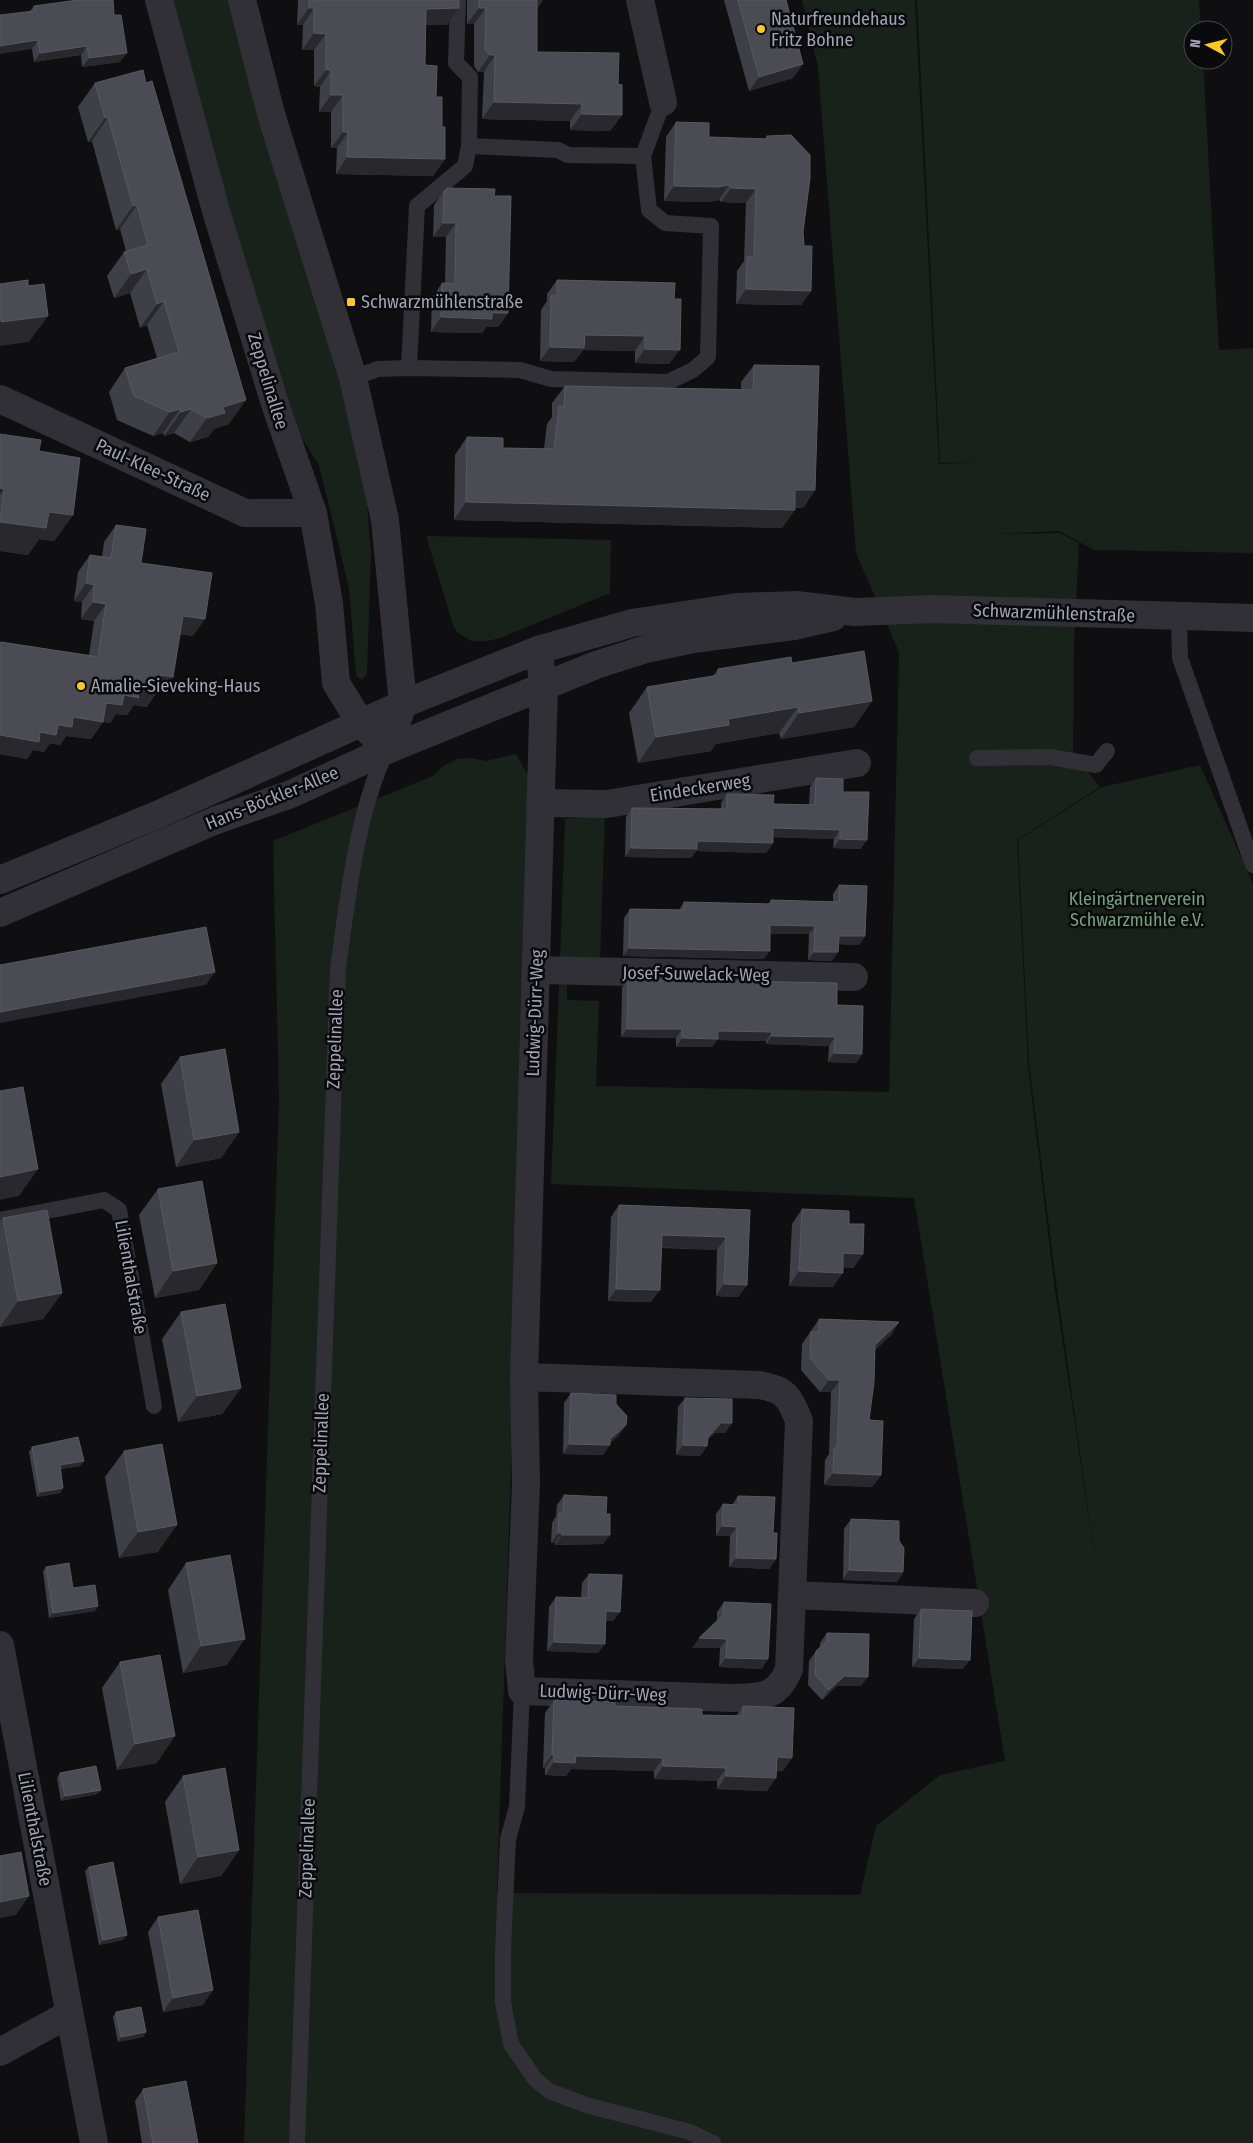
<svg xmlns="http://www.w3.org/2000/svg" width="1253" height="2143" font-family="'Fira Sans Condensed',sans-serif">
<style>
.green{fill:#19211b}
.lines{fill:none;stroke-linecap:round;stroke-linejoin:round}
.service{stroke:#303036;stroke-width:16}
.minor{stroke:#303036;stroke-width:28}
.tertiary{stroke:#303036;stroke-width:28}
.wall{fill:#3f4047}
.shaded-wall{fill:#28282d}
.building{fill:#4a4b53;stroke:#575962}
.poi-dot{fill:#fec91a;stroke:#0a0a0c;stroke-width:2}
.labels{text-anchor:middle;stroke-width:5;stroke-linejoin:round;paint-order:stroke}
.poi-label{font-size:18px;fill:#9fa3b3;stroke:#0a0a0c;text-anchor:start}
.street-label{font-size:18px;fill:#9fa3b3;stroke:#0a0a0c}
.park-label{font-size:18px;fill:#74a07c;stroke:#0a0a0c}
</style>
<rect width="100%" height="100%" fill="#0f0f11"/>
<!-- green -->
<g class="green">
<polygon points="162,0 232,0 364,469 371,552 367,674 362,680 356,676 349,588 319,465 281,405"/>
<polygon points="802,0 915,0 939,464 978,462 940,463 917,0 1199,0 1201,30 1193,30 1193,60 1203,60 1219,350 1253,348 1253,553 1094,550 1059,531 994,534 1060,533 1079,543 1074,645 1073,765 1083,765 1100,787 1017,840 1028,1065 1054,1283 1096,1566 1056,1282 1029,1064 1018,840 1102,787 1200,765 1253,884 1253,2143 244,2143 279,1100 273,841 433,776 443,766 457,759 471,758 486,761 516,754 529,777 533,801 497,1893 860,1895 876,1826 940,1775 1005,1761 914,1198 551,1184 559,985 567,984 567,1000 599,1001 596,1086 889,1092 899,652 856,553 818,67"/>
<polygon points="426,536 611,540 610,593 500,638 488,641 472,641 458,633 453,625"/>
<polygon points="605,815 600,962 560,959 565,819"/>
</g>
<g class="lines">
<!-- service -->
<g class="service">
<polyline points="458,0 456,63 470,77 469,146 558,150 568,155 643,156"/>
<polyline points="409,368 417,206 465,166 469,146"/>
<polyline points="353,378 378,369 409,368 520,370 551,379 668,382 693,370 708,357 711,226 665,223 649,210 643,156 663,102"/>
<polyline points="1179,617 1180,658 1253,865"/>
<polyline points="977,758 1050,757 1096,765 1107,751"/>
<polyline points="0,1220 104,1200 119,1210 154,1406"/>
<polyline points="522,1691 517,1807 508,1839 503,1950 503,2002 511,2044 535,2079 549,2091 586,2105 690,2132 713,2143"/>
<path d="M 297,2143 L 338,968 C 348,898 356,814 387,750"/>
</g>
<!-- minor -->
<g class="minor">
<polyline points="159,0 216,211 276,407 313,513 329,603 336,683 360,722 387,750 403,704 385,520 353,378 271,114 242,0"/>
<polyline points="640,0 663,102"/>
<polyline points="0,399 245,513 313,513"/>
<polyline points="542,803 607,804 857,763"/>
<polyline points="537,970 854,977"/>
<path d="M 524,1377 L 759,1385 C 785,1389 790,1397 799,1421 L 789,1669 C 777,1699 760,1697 732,1698 L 522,1691 L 519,1660 L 526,1483 L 524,1377 L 544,686 L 538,650"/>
<polyline points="793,1595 975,1603"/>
<polyline points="0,1645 94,2143"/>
<polyline points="0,2052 69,2014"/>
</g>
<!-- tertiary -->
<g class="tertiary">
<polyline points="0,880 157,815 403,704 538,650 632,623 737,607 796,605 855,612 932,609 1253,618"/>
<polyline points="0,913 214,821 291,794 387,750 596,665 646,649 693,639 794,626 833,617"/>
</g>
</g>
<!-- wall -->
<g class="wall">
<polygon points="298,0 459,0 459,8 447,25 425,25 425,65 436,97 442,127 445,159 433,176 336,174 337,148 331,148 331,112 319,112 320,87 314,86 314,50 302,50 303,25 297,25"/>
<polygon points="467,0 543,0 537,9 537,52 618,84 622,115 610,131 570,130 570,121 482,119 484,72 478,72 474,66 474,24 467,24"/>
<polygon points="724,0 786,0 803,64 793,78 749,91"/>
<polygon points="34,6 120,62 82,67 81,55 34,62 32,49 30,11"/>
<polygon points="95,83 229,424 214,429 208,437 190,442 174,433 164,436 163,433 153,436 117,420 109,392 125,368 157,358 147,325 140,328 130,293 114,298 107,276 124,252 126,251 120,229 116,230 92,141 88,142 78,107"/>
<polygon points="676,122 709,137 765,139 767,136 803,232 804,246 811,291 801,305 736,304 737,271 744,261 746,203 721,202 719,200 708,202 664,201 666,137"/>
<polygon points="444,191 494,196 508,313 498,327 486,327 482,333 431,332 432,298 442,283 445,284 446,237 433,237 434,205"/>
<polygon points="557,280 675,283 669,364 635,363 635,351 583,350 574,362 540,361 541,310 547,301 547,294"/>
<polygon points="754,365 815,490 803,508 795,508 782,528 454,520 455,455 467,437 503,448 544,449 547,424 552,417 552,403 565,386 741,389 741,382"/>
<polygon points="0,434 39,451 73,515 54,541 39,539 28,555 0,551"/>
<polygon points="116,525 141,563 193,636 180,634 161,694 156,693 147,707 134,705 127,715 116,714 110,723 103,722 91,739 66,736 60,745 50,743 44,752 33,750 27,759 0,754 0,643 1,642 89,655 94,621 81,619 82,602 74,601 78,572 90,555 102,557 104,542"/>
<polygon points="792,663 872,701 854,727 781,739 779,733 716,744 711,751 638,763 629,713 647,687 713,676 718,669"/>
<polygon points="816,778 843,792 861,849 833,848 834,839 773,837 773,843 766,853 696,851 691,858 625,857 626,817 632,808 721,809 721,803 727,794 773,804 809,805 810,787"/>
<polygon points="839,885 865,936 859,945 839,944 838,952 832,961 808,960 809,934 770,934 764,959 623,956 624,918 630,909 679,910 684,902 768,904 771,900 833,902 833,894"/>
<polygon points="628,979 837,1005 862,1054 856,1063 828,1062 829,1046 766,1044 766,1041 717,1040 712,1047 676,1047 676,1038 621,1037 622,988"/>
<polygon points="180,1057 239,1132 221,1158 176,1167 161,1084"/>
<polygon points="158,1189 217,1263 199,1290 155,1298 139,1215"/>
<polygon points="619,1205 750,1210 747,1285 738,1297 716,1296 717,1250 661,1248 651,1302 608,1301 611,1217"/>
<polygon points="802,1209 849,1224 863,1254 853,1268 843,1267 833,1287 789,1286 792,1224"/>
<polygon points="3,1218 62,1293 43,1319 0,1327 0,1222"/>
<polygon points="181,1312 241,1388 222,1414 178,1422 162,1339"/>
<polygon points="819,1319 899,1322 891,1335 875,1350 869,1420 881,1475 872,1487 824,1485 825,1460 829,1454 831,1392 820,1392 801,1370 802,1344"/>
<polygon points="571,1393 616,1404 626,1425 619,1435 610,1443 603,1455 563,1454 564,1403"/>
<polygon points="685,1398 732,1423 725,1433 715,1433 707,1440 707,1446 700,1456 676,1455 678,1407"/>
<polygon points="32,1447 84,1461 80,1466 60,1469 63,1488 60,1493 37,1497 29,1452"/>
<polygon points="124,1451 158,1552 119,1558 105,1477"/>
<polygon points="564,1495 606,1514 610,1535 603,1544 555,1545 555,1543 551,1543 552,1523 556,1516 557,1505"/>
<polygon points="738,1496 773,1533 776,1559 769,1569 729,1567 730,1536 716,1536 716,1514 723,1504 732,1505"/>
<polygon points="851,1519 899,1541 903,1572 897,1582 843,1580 844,1529"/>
<polygon points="186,1563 227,1665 183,1673 168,1590"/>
<polygon points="46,1567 98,1606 95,1611 49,1618 43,1571"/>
<polygon points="589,1574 613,1621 606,1621 598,1653 547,1651 549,1607 556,1597 581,1598 582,1583"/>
<polygon points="724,1602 762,1669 719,1667 720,1648 692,1648 717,1621 717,1612"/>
<polygon points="921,1609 963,1669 912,1667 914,1619"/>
<polygon points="827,1633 861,1686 837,1686 822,1700 808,1685 809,1661 816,1651 820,1647 820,1643"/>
<polygon points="120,1662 157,1763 117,1770 102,1688"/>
<polygon points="554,1700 702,1715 736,1716 743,1706 783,1771 776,1771 767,1791 717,1789 717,1781 654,1779 654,1771 571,1769 566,1776 545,1775 545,1768 543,1768 545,1713"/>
<polygon points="60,1773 101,1790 97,1794 61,1801 57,1778"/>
<polygon points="183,1776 239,1850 221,1876 180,1884 165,1802"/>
<polygon points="89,1867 127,1935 123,1940 99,1945 85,1871"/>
<polygon points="158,1917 203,2005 163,2012 148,1932"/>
<polygon points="116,2012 146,2032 143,2037 118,2042 113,2017"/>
<polygon points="143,2089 198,2143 142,2143 135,2101"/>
</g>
<!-- shaded-wall -->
<g class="shaded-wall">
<polygon points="533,0 543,0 536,11"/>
<polygon points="309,8 314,8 303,25 297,25"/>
<polygon points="459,8 447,25 414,25 426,9"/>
<polygon points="479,8 486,8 474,24 467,24"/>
<polygon points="314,33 326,34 314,50 302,50"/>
<polygon points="38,40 32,49 0,54 0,46"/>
<polygon points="87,46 81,55 34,62 40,53"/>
<polygon points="127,53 120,62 82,67 89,58"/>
<polygon points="490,55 495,55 484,72 478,72"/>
<polygon points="803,64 793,78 749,91 759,77"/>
<polygon points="326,70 331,70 320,87 314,86"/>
<polygon points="331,95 343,95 331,112 319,112"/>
<polygon points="494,102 582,104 570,121 482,119"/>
<polygon points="582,114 622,115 610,131 570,130"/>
<polygon points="108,117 92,141 88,142 105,118"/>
<polygon points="343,132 348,132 337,148 331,148"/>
<polygon points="347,157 445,159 433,176 336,174"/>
<polygon points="729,185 719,200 708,202 664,201 674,186"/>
<polygon points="731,188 756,189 746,203 721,202"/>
<polygon points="137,205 120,229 116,230 133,206"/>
<polygon points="443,223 456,223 446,237 433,237"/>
<polygon points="147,269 130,293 114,298 131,274"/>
<polygon points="746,289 811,291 801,305 736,304"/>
<polygon points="164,301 147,325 140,328 157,304"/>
<polygon points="492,313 508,313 498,327 486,327 482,333 431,332 441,317"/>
<polygon points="48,316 29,342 0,346 0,323 1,322"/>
<polygon points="585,335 645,336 635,351 583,350 574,362 540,361 550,347"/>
<polygon points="645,349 680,350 669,364 635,363"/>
<polygon points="246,400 229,424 214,429 208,437 190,442 207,418 223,407"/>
<polygon points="180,409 163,433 153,436 170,412"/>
<polygon points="191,409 174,433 164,436 181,412"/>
<polygon points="0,488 4,489 0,495"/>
<polygon points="795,490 815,490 803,508 783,507"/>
<polygon points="466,502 795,510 782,528 454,520"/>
<polygon points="49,512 73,515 54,541 39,539 28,555 0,551 0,522"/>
<polygon points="86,583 94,585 82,602 74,601"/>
<polygon points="93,602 106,604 94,621 81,619"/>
<polygon points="183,616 205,619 193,636 171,633"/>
<polygon points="161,675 173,677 161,694 156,693 147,707 134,705 127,715 116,714 110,723 94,721 106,703 124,695 135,686"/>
<polygon points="872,701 854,727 781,739 799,713"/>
<polygon points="798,707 779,733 716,744 711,751 638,763 656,737 728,719"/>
<polygon points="73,717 103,722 91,739 66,736 60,745 50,743 44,752 33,750 27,759 0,754 0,735 40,732"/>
<polygon points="773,828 840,830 834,839 766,837"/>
<polygon points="840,839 867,840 861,849 833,848"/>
<polygon points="697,841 773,843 766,853 696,851 691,858 625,857 631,848"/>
<polygon points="770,925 815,926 809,934 764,934"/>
<polygon points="839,936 865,936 859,945 833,944"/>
<polygon points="629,948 770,951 764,959 623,956"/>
<polygon points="814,952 838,952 832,961 808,960"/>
<polygon points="215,972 206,985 0,1023 0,1012"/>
<polygon points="627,1029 682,1029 676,1038 621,1037"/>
<polygon points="718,1031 772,1032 766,1041 717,1040 712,1047 676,1047 682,1038"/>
<polygon points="772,1036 835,1037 829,1046 766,1044"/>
<polygon points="834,1053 862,1054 856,1063 828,1062"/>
<polygon points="239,1132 221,1158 176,1167 194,1140"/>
<polygon points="38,1169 19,1196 0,1200 0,1177"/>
<polygon points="662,1235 726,1237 717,1250 653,1247"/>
<polygon points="843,1253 863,1254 853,1268 833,1267"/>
<polygon points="217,1263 199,1290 155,1298 173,1271"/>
<polygon points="799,1271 843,1273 833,1287 789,1286"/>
<polygon points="724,1284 747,1285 738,1297 716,1296"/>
<polygon points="616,1289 660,1290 651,1302 608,1301"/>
<polygon points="62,1293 43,1319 0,1327 18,1301"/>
<polygon points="899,1322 891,1335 866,1358 875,1345"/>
<polygon points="829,1380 840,1380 831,1392 820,1392"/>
<polygon points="241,1388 222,1414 178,1422 197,1396"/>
<polygon points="721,1423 732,1423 725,1433 715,1433 701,1446 707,1446 700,1456 676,1455 683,1445 708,1437"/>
<polygon points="626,1425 619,1435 607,1445 610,1445 603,1455 563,1454 569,1444 610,1439"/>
<polygon points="84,1461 80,1466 56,1470 60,1465"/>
<polygon points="833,1473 881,1475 872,1487 824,1485"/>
<polygon points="63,1488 60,1493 37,1497 40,1492"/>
<polygon points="177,1525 158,1552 119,1558 138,1532"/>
<polygon points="722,1526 737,1527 730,1536 716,1536"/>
<polygon points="558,1533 562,1533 555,1543 551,1543"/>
<polygon points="562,1535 610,1535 603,1544 555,1545"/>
<polygon points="736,1558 776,1559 769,1569 729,1567"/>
<polygon points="849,1570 903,1572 897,1582 843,1580"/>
<polygon points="98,1606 95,1611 49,1618 53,1613"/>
<polygon points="606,1611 620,1612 613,1621 599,1621"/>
<polygon points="699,1638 727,1639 720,1648 692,1648"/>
<polygon points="245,1639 227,1665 183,1673 201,1646"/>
<polygon points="554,1642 605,1644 598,1653 547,1651"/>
<polygon points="726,1658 768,1659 762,1669 719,1667"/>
<polygon points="919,1658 970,1660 963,1669 912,1667"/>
<polygon points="844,1676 868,1677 861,1686 837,1686 822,1700 829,1690"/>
<polygon points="175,1736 157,1763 117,1770 135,1744"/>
<polygon points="552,1755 554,1755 545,1768 543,1768"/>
<polygon points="576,1756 663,1758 654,1771 571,1769 566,1776 545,1775 554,1762"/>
<polygon points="777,1757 792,1758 783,1771 768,1770"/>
<polygon points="663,1766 726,1768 717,1781 654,1779"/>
<polygon points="726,1776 776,1778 767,1791 717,1789"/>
<polygon points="101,1790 97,1794 61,1801 65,1796"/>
<polygon points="239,1850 221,1876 180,1884 198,1857"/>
<polygon points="29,1896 16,1915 0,1918 0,1902"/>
<polygon points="127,1935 123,1940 99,1945 103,1940"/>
<polygon points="213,1990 203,2005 163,2012 173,1998"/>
<polygon points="146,2032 143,2037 118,2042 121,2037"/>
</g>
<!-- building -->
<g class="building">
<polygon points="78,0 113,0 114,15 121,15 127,53 89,58 87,46 40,53 38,40 0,46 0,15 34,11 34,6"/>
<polygon points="309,0 459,0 459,8 426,9 425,65 437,66 436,97 442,97 442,127 445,127 445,159 347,157 348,132 343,132 343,95 331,95 331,70 326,70 326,34 314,33 314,8 309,8"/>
<polygon points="479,0 537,0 537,52 619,53 618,84 622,85 622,115 582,114 582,104 494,102 495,55 490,55 485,50 486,8 479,8"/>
<polygon points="738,0 786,0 803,64 759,77"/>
<polygon points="143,70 146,83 152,81 246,400 223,407 225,413 207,418 191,409 181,412 180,409 170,412 134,396 125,368 179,352 164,301 157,304 147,269 131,274 124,252 148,245 137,205 133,206 108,117 105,118 95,83"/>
<polygon points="676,122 709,123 709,137 767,139 767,136 791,135 810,155 810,178 803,232 804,246 812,246 811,291 746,289 747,257 754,257 756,189 731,188 729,185 718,187 674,186"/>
<polygon points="447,188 495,189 494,196 511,196 508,313 492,313 492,319 441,317 442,283 455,284 456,223 443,223 444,191"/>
<polygon points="28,280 28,286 44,284 48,316 1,322 0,312 0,284"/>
<polygon points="557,280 675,283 674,299 681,299 680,350 645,349 645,336 585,335 584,348 550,347 551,296 557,296"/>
<polygon points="754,365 819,366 815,490 795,490 795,510 466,502 467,437 503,438 503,448 554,449 559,406 564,407 565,386 753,390"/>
<polygon points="0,434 41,440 39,451 80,458 73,515 49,512 46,528 0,522 4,489 0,488"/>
<polygon points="116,525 146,529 141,563 212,573 205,619 183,616 173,677 161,675 159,689 135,686 139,698 124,695 122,705 106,703 103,722 73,717 72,727 58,725 56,735 40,732 39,742 0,735 0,645 1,642 98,657 106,604 93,602 94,585 86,583 90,555 111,558"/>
<polygon points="864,651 872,701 799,713 798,707 728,719 729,725 656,737 647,687 719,675 718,669 791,657 792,663"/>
<polygon points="816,778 843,779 843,792 869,792 867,840 840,839 840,830 773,828 773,843 697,841 697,849 631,848 632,808 727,809 727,794 774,795 773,804 815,805"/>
<polygon points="839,885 867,886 865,936 839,936 838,952 814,952 815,926 770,925 770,951 629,948 630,909 684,910 684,902 771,904 771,900 839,902"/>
<polygon points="206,927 215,972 0,1012 0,965"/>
<polygon points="628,979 837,983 837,1005 863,1006 862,1054 834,1053 835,1037 772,1036 772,1032 718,1031 718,1039 682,1038 682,1029 627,1029"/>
<polygon points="225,1049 239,1132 194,1140 180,1057"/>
<polygon points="23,1087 38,1169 0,1177 0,1091"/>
<polygon points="202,1181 217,1263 173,1271 158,1189"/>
<polygon points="619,1205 750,1210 747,1285 724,1284 726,1237 662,1235 660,1290 616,1289"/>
<polygon points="802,1209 849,1211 849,1224 864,1224 863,1254 843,1253 843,1273 799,1271"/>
<polygon points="47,1210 62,1293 18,1301 3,1218"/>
<polygon points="225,1304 241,1388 197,1396 181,1312"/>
<polygon points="819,1319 899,1322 875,1345 874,1382 869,1420 883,1421 881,1475 833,1473 834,1448 837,1448 840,1380 829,1380 810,1358 811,1332 819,1332"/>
<polygon points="571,1393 616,1395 616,1404 627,1416 626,1425 610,1439 610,1445 569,1444"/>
<polygon points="685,1398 732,1399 732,1423 721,1423 708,1437 707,1446 683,1445"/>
<polygon points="78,1437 84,1461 60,1465 63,1488 40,1492 32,1447"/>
<polygon points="162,1444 177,1525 138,1532 124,1451"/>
<polygon points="564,1495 607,1497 606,1514 610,1514 610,1535 562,1535 562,1533 558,1533 559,1513 563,1513"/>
<polygon points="738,1496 775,1497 773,1533 777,1533 776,1559 736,1558 737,1527 722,1526 723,1504 738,1505"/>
<polygon points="851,1519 899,1521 899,1541 904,1548 903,1572 849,1570"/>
<polygon points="230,1555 245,1639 201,1646 186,1563"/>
<polygon points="69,1563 73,1588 95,1585 98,1606 53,1613 46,1567"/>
<polygon points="589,1574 622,1575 620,1612 606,1611 605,1644 554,1642 556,1597 588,1598"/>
<polygon points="724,1602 771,1604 768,1659 726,1658 727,1639 699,1638 723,1615"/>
<polygon points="921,1609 972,1611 970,1660 919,1658"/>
<polygon points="827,1633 869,1634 868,1677 844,1676 829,1690 815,1675 816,1651 827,1641"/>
<polygon points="160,1655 175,1736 135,1744 120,1662"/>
<polygon points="554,1700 615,1702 615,1706 702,1709 702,1715 743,1716 743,1706 794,1708 792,1758 777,1757 776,1778 726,1776 726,1768 663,1766 663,1758 576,1756 575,1763 554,1762 554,1755 552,1755"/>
<polygon points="96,1766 101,1790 65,1796 60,1773"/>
<polygon points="225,1768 239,1850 198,1857 183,1776"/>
<polygon points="21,1852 29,1896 0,1902 0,1856"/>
<polygon points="113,1862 127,1935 103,1940 89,1867"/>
<polygon points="198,1910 213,1990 173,1998 158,1917"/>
<polygon points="141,2007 146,2032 121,2037 116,2012"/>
<polygon points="186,2081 198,2143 153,2143 143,2089"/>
</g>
<!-- markers -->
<g class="poi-dot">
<circle cx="761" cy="29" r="5"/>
<rect x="346" y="297" width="10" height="10" rx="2.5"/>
<circle cx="81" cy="686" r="5"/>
</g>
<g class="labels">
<!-- poi labels -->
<g class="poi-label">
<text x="771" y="25">Naturfreundehaus<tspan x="771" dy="21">Fritz Bohne</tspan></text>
<text x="361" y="308">Schwarzmühlenstraße</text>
<text x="91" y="692">Amalie-Sieveking-Haus</text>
</g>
<!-- street labels -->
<g class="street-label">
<text transform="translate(268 381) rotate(73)" y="6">Zeppelinallee</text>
<text transform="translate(153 470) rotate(25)" y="6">Paul-Klee-Straße</text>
<text transform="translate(1054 613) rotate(2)" y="6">Schwarzmühlenstraße</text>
<text transform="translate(700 788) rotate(-9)" y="6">Eindeckerweg</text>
<text transform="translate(272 798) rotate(-22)" y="6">Hans-Böckler-Allee</text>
<text transform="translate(696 974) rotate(1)" y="6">Josef-Suwelack-Weg</text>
<text transform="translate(535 1013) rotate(-88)" y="6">Ludwig-Dürr-Weg</text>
<text transform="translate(335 1039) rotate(-88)" y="6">Zeppelinallee</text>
<text transform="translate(131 1277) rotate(80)" y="6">Lilienthalstraße</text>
<text transform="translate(321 1443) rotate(-88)" y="6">Zeppelinallee</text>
<text transform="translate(603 1693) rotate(2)" y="6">Ludwig-Dürr-Weg</text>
<text transform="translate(35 1829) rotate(79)" y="6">Lilienthalstraße</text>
<text transform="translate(307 1848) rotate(-88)" y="6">Zeppelinallee</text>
</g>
<!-- park labels -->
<g class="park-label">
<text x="1137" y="905">Kleingärtnerverein<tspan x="1137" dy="21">Schwarzmühle e.V.</tspan></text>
</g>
</g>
<!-- north arrow -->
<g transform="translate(1208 45) rotate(277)"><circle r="24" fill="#0a0a0c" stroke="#46474f"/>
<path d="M0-4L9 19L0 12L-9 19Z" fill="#fec91a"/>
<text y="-8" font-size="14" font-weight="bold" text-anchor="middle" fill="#9fa3b3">N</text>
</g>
</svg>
